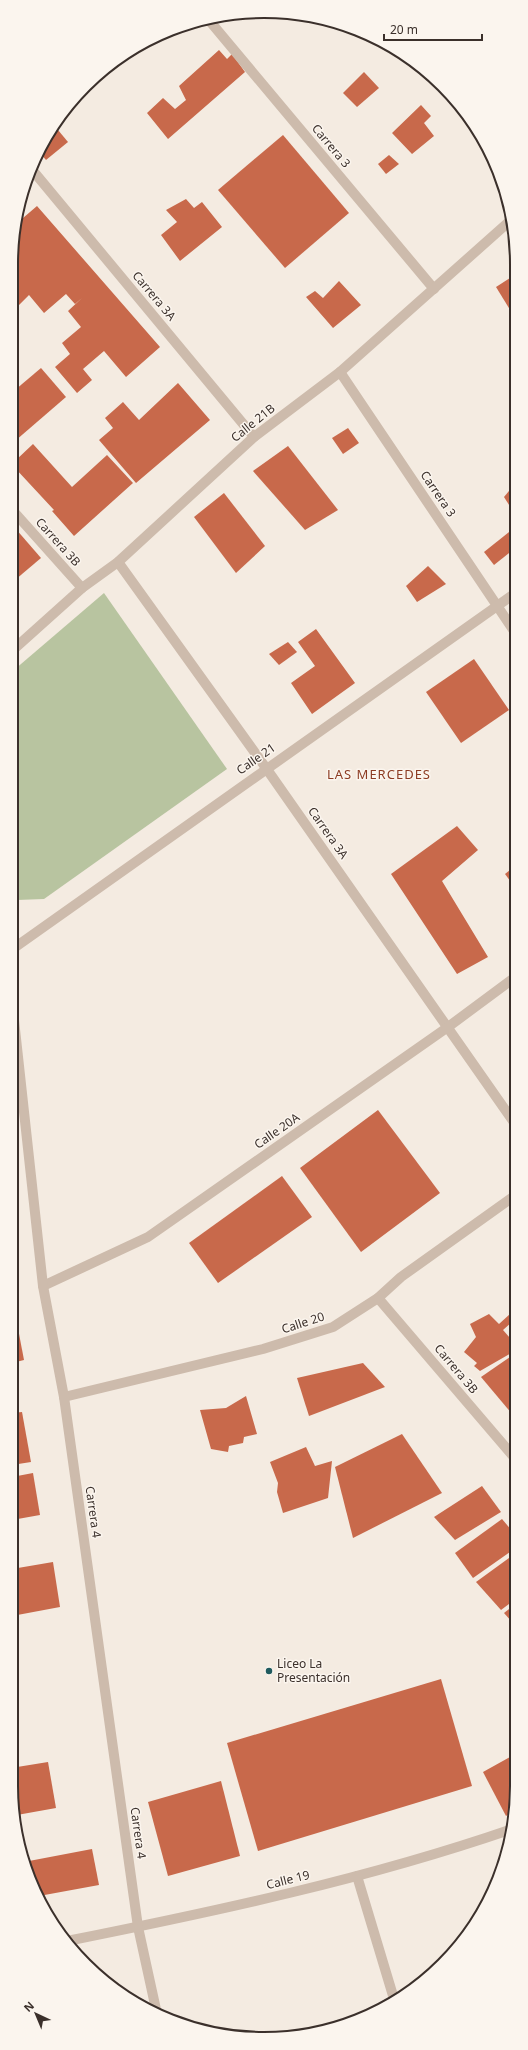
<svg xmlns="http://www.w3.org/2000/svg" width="528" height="2050" font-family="'Noto Sans',sans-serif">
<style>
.green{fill:#b8c4a0}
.building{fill:#c8694b}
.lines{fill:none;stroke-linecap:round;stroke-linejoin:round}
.minor{stroke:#cdbbac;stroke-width:10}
.tertiary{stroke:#cdbbac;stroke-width:10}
.poi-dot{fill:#1f5a5e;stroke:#fbf5ee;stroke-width:1.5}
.labels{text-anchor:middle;stroke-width:3;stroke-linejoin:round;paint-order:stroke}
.street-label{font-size:12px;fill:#3b302b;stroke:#fbf5ee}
.poi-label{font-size:12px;fill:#3b302b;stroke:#fbf5ee;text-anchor:start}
.neighbourhood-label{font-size:13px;letter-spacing:1px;fill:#8c3b22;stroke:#fbf5ee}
.rim{fill:none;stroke:#3b302b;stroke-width:2}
</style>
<rect width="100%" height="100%" fill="#f4ebe1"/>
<!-- green -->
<polygon class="green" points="104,593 227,769 44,899 17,900 14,897 14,670"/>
<!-- building -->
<g class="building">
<polygon points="219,50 227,59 232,54 245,72 168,139 147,113 163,98 175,109 186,100 179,86"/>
<polygon points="364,72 379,88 357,107 343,93"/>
<polygon points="421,105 431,116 424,123 434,136 412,154 392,133"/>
<polygon points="53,124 68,142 46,160 41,154"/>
<polygon points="283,135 349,213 285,268 218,190"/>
<polygon points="389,155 399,164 386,174 378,164"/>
<polygon points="186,199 194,208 202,202 222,227 180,261 161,235 177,222 166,210"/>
<polygon points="37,206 160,347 126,377 104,351 83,369 92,380 77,393 55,367 70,354 62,343 81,327 68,311 82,298 75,304 66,294 44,313 29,295 16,308 16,224"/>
<polygon points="513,276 515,280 515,318 496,287"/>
<polygon points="339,281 361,305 333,328 306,297 315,291 323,298"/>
<polygon points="41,368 66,397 15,441 15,390"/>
<polygon points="178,383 210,420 136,483 99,440 113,428 105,418 123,402 139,420"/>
<polygon points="348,428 359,443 343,454 332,438"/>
<polygon points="33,444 72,487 107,455 133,483 74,536 52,511 54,510 15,468 15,461"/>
<polygon points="288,446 338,510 305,530 253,471"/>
<polygon points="514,485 514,513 504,497"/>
<polygon points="224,493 265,546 236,573 194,517"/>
<polygon points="15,528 41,558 15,580"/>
<polygon points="514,528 514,549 494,565 484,552"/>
<polygon points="428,566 446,584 417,602 406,586"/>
<polygon points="316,629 355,683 312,714 291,683 315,666 298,642"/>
<polygon points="288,642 297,652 279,665 269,654"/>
<polygon points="474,659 509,710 461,743 426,692"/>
<polygon points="457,826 478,850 442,881 488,957 457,974 391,874"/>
<polygon points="514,867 514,886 505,874"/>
<polygon points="378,1110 440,1193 361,1252 300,1168"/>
<polygon points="282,1176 312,1217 218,1283 189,1243"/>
<polygon points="12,1297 24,1360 12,1363"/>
<polygon points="511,1313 513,1321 503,1330 511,1339 513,1338 513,1352 480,1371 474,1366 477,1363 464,1352 476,1337 470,1324 489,1314 499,1324"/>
<polygon points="513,1355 513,1415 481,1377"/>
<polygon points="363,1363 385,1387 309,1416 297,1378"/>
<polygon points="246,1396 257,1434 244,1437 243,1443 229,1446 228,1452 211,1449 200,1410 226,1408"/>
<polygon points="22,1412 31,1462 12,1465 12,1413"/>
<polygon points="402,1434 442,1493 353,1538 335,1467"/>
<polygon points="306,1447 315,1466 332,1461 328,1498 283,1513 277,1492 278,1483 270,1462"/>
<polygon points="33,1473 40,1515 12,1520 12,1477"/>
<polygon points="482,1486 501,1512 455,1540 434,1517"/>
<polygon points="502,1519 513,1532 513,1550 473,1578 455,1553"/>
<polygon points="513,1555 513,1601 501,1610 476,1582"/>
<polygon points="53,1562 60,1607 12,1616 12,1569"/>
<polygon points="513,1606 513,1623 504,1613"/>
<polygon points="441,1679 472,1786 258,1851 227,1743"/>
<polygon points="512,1756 512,1812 506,1816 483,1772"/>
<polygon points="48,1762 56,1808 17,1815 11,1786 11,1768"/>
<polygon points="221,1781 240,1856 168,1876 148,1802"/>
<polygon points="92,1849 99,1885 39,1896 35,1891 29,1861"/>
</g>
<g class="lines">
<!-- minor -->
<g class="minor">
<polyline points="208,19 434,289"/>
<polyline points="34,172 254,437"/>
<polyline points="340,372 514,631"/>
<polyline points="15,513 82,588"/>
<polyline points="118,562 266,768 513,1121"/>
<polyline points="14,948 514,594"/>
<polyline points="43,1286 148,1237 448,1027 514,978"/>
<polyline points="378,1298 513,1456"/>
<polyline points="64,1397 263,1349 333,1327 378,1298 401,1277 513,1197"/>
<polyline points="357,1876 394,1999"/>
<path d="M 67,1941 C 217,1911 367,1879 512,1829"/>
</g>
<!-- tertiary -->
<g class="tertiary">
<polyline points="14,649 82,588 118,562 254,437 340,372 511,220"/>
<polyline points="13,1011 43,1286 64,1397 138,1927 157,2014"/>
</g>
</g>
<!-- markers -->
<circle class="poi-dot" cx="269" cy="1671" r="4"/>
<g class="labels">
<!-- street labels -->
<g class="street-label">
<text transform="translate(331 146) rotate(50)" y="4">Carrera 3</text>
<text transform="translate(154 296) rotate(50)" y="4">Carrera 3A</text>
<text transform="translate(253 423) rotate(-39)" y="4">Calle 21B</text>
<text transform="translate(438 494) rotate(56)" y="4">Carrera 3</text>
<text transform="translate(58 542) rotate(48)" y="4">Carrera 3B</text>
<text transform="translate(256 759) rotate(-35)" y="4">Calle 21</text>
<text transform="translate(328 833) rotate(55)" y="4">Carrera 3A</text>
<text transform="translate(277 1131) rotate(-35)" y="4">Calle 20A</text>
<text transform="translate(303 1323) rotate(-18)" y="4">Calle 20</text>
<text transform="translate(456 1369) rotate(50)" y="4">Carrera 3B</text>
<text transform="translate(93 1512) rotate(82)" y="4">Carrera 4</text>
<text transform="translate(138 1833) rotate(82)" y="4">Carrera 4</text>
<text transform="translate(288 1880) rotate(-14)" y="4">Calle 19</text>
</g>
<!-- poi labels -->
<g class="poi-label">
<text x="277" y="1668">Liceo La<tspan x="277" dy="14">Presentación</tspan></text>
</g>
<!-- neighbourhood labels -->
<g class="neighbourhood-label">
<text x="379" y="779">LAS MERCEDES</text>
</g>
</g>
<!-- crop -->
<path d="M0 0H528V2050H0ZM264 18H264A246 246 0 0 1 510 264V1786A246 246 0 0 1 264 2032H264A246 246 0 0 1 18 1786V264A246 246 0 0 1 264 18Z" fill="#fbf5ee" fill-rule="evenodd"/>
<path class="rim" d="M264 18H264A246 246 0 0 1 510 264V1786A246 246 0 0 1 264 2032H264A246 246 0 0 1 18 1786V264A246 246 0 0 1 264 18Z"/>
<!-- north arrow -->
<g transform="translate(36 2014) rotate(316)" stroke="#fbf5ee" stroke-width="3" paint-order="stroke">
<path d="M0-3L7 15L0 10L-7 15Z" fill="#3b302b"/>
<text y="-6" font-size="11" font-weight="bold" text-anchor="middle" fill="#3b302b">N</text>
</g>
<!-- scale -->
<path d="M384 34v6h98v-6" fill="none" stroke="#3b302b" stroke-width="2"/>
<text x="390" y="34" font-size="12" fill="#3b302b" stroke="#fbf5ee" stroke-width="3" paint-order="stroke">20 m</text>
</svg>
